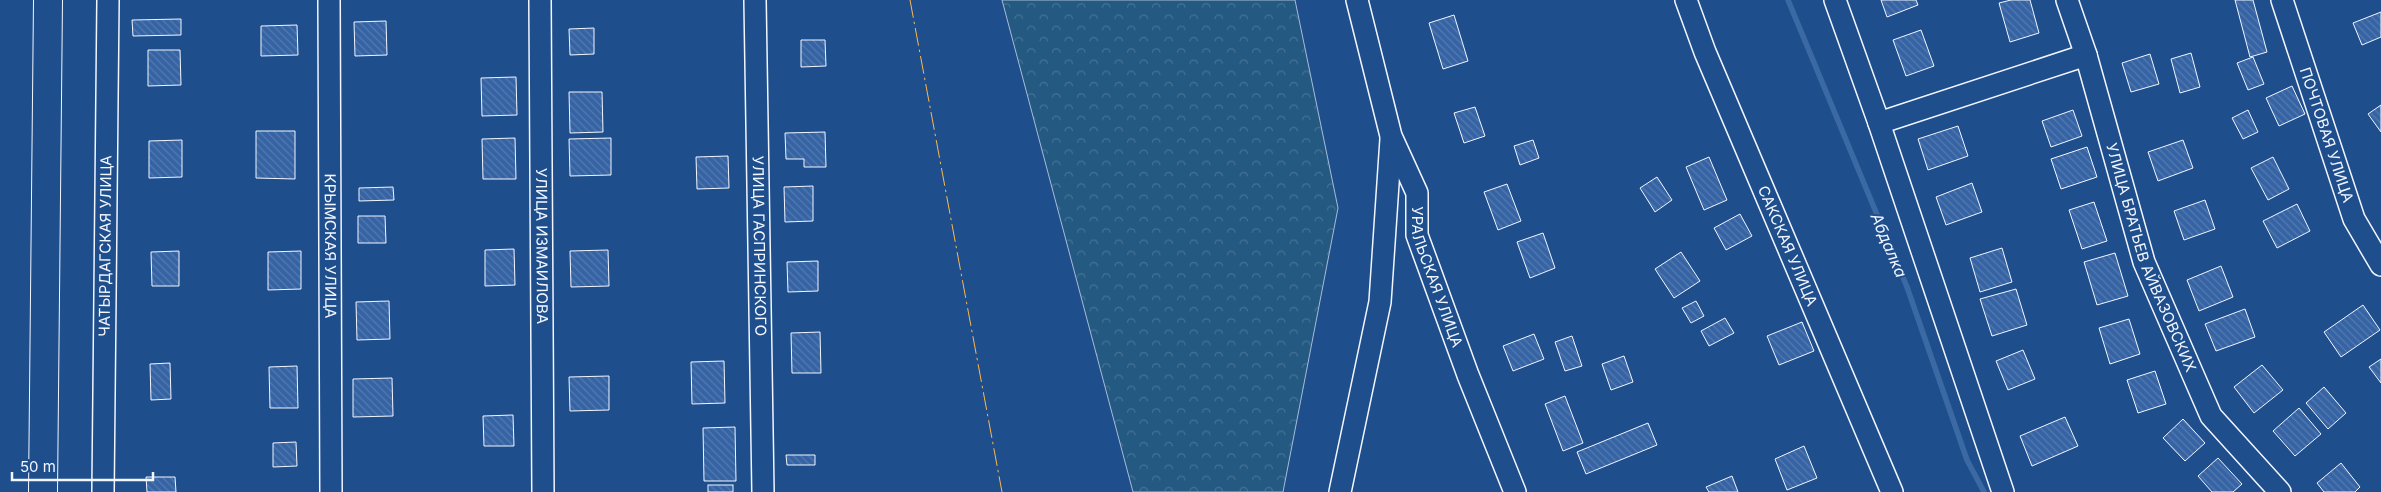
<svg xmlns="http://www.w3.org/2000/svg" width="2381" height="492" font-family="Inter,sans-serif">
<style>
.forest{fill:url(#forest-crowns);stroke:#a8bbd7}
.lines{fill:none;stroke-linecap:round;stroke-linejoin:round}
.stream{stroke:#3b69a3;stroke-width:5.5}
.building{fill:url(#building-back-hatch);stroke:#f2f6ff}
.minor-casing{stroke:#f2f6ff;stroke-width:24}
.major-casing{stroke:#f2f6ff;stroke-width:30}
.minor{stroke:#1f4e8c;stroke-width:21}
.major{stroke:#1f4e8c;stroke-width:28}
.power{stroke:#ffb74d;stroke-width:1;stroke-dasharray:18 4 2.5 4;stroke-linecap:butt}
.labels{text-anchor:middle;stroke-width:4;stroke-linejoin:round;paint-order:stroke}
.street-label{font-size:15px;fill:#f2f6ff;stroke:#1f4e8c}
.water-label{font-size:16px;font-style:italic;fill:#f2f6ff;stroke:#1f4e8c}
</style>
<defs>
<pattern id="forest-crowns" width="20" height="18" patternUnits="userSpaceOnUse" patternTransform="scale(1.25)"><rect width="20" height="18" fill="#245a82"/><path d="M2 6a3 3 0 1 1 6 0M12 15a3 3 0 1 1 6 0" fill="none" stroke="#447295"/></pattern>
<pattern id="building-back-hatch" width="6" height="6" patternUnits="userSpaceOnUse" patternTransform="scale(1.25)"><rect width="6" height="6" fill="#3563a3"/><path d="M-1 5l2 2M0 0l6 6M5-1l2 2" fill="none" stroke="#537ab1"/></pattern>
</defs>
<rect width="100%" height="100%" fill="#1f4e8c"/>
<!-- forest -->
<polygon class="forest" points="1002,0 1295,0 1338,208 1283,492 1133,492"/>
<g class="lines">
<!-- stream -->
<polyline class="stream" points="1788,0 1907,287 1967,460 1984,492"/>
</g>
<!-- building -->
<g class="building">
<polygon points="1881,0 1916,0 1918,5 1887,17"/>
<polygon points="2011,0 2030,0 2039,33 2010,42 1999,3"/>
<polygon points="2235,0 2253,0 2267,52 2250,57"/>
<polygon points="2381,12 2381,37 2362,45 2353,23"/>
<polygon points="1454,15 1468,61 1443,69 1429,23"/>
<polygon points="181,19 181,35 133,36 132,20"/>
<polygon points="386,21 387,55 355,56 354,22"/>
<polygon points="297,25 298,55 261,56 261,26"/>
<polygon points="594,28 594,54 570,55 569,29"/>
<polygon points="1921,30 1934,66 1906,76 1893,40"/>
<polygon points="801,40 825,40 826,66 801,67"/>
<polygon points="148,50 180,50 181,85 148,86"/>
<polygon points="2191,53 2200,87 2180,93 2171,59"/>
<polygon points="2150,54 2159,84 2131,92 2122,63"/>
<polygon points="2253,57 2264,84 2248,90 2237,63"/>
<polygon points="516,77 517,115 482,116 481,78"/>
<polygon points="2292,86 2305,114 2279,126 2266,98"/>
<polygon points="569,92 602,92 603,132 570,133"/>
<polygon points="2381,105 2381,132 2368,114"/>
<polygon points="1475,107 1485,136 1464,143 1454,113"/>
<polygon points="2073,110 2082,136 2051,147 2042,121"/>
<polygon points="2248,110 2258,132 2243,139 2232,118"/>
<polygon points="1958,126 1968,156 1928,170 1918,139"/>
<polygon points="256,131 295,131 295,179 256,178"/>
<polygon points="825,132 826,167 804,167 804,159 786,159 785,133"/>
<polygon points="515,138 516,179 483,179 482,139"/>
<polygon points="611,138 611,175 570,176 569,139"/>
<polygon points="182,140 182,177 149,178 149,141"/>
<polygon points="1533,140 1539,158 1520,165 1514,146"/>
<polygon points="2183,140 2193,168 2158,181 2148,152"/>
<polygon points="2087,147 2097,177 2061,189 2051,159"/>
<polygon points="728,156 729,188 697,189 696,157"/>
<polygon points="1709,157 1727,200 1704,210 1686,167"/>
<polygon points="2273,157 2289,189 2268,200 2251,168"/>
<polygon points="1657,177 1672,200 1655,212 1640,188"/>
<polygon points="1972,183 1982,212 1946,225 1936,197"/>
<polygon points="1507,184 1521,221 1498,230 1484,192"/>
<polygon points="813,186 813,221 785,222 784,187"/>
<polygon points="393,187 394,200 359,201 359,188"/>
<polygon points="2205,200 2215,229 2184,240 2174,211"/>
<polygon points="2094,202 2107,241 2082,249 2069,210"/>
<polygon points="2297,204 2310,231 2277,248 2263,221"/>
<polygon points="1740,214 1752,236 1726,250 1714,228"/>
<polygon points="358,216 385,216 386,243 358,243"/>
<polygon points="1543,233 1555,268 1530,278 1517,242"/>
<polygon points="2002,248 2012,282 1980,292 1970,258"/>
<polygon points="514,249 515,285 485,286 485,250"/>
<polygon points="608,250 609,286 571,287 570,251"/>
<polygon points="179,251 179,286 152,286 151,252"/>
<polygon points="301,251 301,289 268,290 268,252"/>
<polygon points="1681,252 1700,281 1674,298 1655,269"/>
<polygon points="2115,253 2128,296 2097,305 2084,262"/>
<polygon points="818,261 818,291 788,292 787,262"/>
<polygon points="2221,266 2233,297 2199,311 2187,280"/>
<polygon points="2016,289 2027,325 1992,336 1980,299"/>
<polygon points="389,301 390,339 357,340 356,302"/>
<polygon points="1696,301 1704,316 1691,323 1682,308"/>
<polygon points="2363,305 2380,330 2341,357 2324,332"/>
<polygon points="2245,309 2255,337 2216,351 2205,324"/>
<polygon points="1725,318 1734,333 1709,346 1701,331"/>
<polygon points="2129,319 2140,354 2110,364 2099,328"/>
<polygon points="1802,322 1814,351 1779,365 1767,336"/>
<polygon points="820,332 821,373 792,373 791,333"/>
<polygon points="1534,334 1544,359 1513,371 1503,346"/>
<polygon points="1572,336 1582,366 1565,371 1555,342"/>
<polygon points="2023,350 2035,379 2008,390 1996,361"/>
<polygon points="1624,356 1633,382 1611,390 1602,364"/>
<polygon points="2381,359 2381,383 2369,367"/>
<polygon points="724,361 725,403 692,404 691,362"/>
<polygon points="170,363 171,399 151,400 150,364"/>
<polygon points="2262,365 2283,390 2254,413 2234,387"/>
<polygon points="297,366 298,408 270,408 269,367"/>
<polygon points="2155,371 2166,404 2138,413 2127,380"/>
<polygon points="609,376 609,410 570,411 569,377"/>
<polygon points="392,378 393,416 353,417 353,379"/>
<polygon points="2324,387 2346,413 2328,429 2306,403"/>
<polygon points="1565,396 1583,443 1563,451 1545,404"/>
<polygon points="2299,408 2321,434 2295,456 2273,431"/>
<polygon points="513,415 514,446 484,446 483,416"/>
<polygon points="2065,417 2078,446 2032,466 2020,436"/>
<polygon points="2183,419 2205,443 2185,461 2163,438"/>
<polygon points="1648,423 1657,445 1586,474 1577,452"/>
<polygon points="735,427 736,481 704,481 703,428"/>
<polygon points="296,442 297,466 273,467 273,443"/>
<polygon points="1804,446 1817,478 1787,490 1775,459"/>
<polygon points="786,455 815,455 815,465 787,465"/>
<polygon points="2218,458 2242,484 2233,492 2212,492 2198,476"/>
<polygon points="2341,463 2360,487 2355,492 2324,492 2317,483"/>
<polygon points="1732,476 1738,492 1709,492 1706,487"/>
<polygon points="146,477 175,477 176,492 147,492"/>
<rect x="708" y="485" width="25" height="7"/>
</g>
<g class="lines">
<!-- minor casing -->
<g class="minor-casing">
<g id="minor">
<path id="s1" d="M 329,0 L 331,492"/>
<path id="s2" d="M 540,0 L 543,492"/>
<path id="s3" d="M 755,0 L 763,492"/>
<path id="s4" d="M 1357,0 L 1391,136 L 1417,193 L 1417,235 L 1468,375 L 1515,492"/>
<path id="s5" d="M 1686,0 L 1705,52 L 1892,492"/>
<polyline points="1835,0 1879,123 2003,492"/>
<path id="s6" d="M 2067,0 L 2086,55 L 2144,262 L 2211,416 L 2280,492"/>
<path id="s7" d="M 2282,0 L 2354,219 L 2381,265"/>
<polyline points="1879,123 2086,55"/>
<path id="s8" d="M 103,492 L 108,0"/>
<polyline points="1340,492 1380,302 1391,139"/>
</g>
</g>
<!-- major casing -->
<g class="major-casing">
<polyline id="major" points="43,492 48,0"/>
</g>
<!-- minor -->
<use href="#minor" class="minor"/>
<!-- major -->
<use href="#major" class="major"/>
<!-- power -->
<polyline class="power" points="910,0 1002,492"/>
</g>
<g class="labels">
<!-- street labels -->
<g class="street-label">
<text dy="5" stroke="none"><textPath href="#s7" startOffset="142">ПОЧТОВАЯ УЛИЦА</textPath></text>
<text dy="5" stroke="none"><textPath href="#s8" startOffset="246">ЧАТЫРДАГСКАЯ УЛИЦА</textPath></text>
<text dy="5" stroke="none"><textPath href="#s1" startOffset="246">КРЫМСКАЯ УЛИЦА</textPath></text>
<text dy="5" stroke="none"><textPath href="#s2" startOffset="246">УЛИЦА ИЗМАИЛОВА</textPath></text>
<text dy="5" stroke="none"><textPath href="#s3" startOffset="246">УЛИЦА ГАСПРИНСКОГО</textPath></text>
<text dy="5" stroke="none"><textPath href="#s5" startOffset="266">САКСКАЯ УЛИЦА</textPath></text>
<text dy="5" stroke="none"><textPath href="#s6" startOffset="271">УЛИЦА БРАТЬЕВ АЙВАЗОВСКИХ</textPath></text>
<text dy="5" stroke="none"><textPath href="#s4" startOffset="290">УРАЛЬСКАЯ УЛИЦА</textPath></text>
</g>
<!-- water labels -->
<g class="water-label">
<text transform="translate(1889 245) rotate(67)" y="6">Абдалка</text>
</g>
</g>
<!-- scale -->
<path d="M12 472v8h141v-8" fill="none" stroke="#f2f6ff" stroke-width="2.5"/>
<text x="20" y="472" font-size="15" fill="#f2f6ff" stroke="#1f4e8c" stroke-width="4" paint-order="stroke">50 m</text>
</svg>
